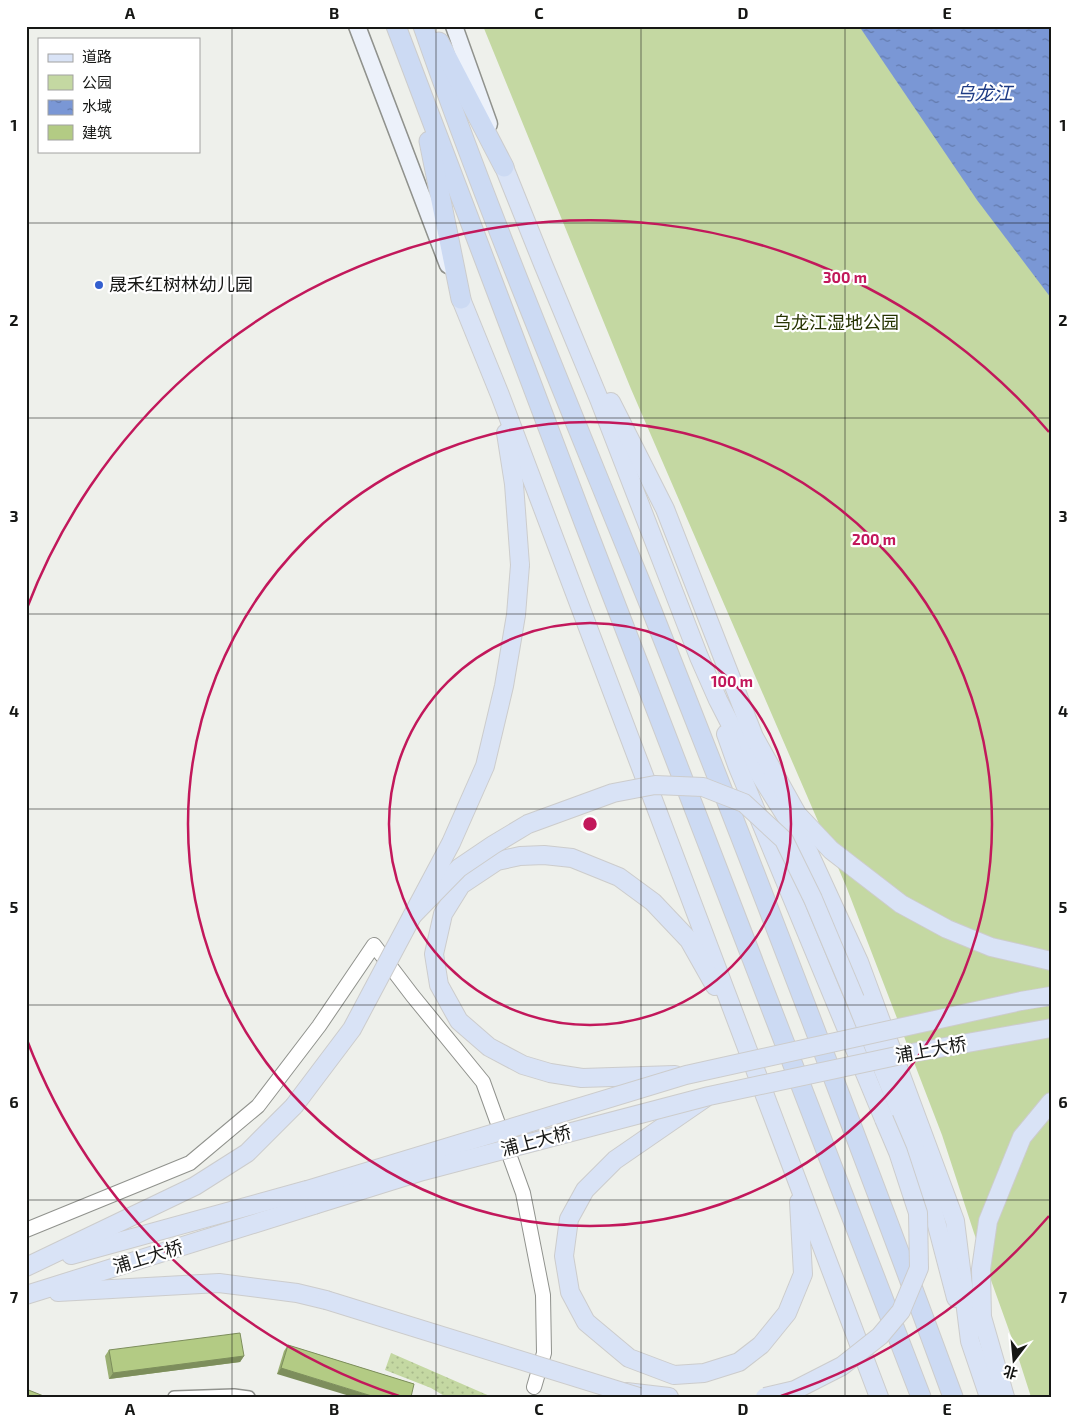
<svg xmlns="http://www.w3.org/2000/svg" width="1077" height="1423" font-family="'Exo 2','Noto Sans SC',sans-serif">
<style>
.grass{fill:url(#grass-dots)}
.green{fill:#c4d8a2}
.water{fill:url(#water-ripples)}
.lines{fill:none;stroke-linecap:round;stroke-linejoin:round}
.minor-casing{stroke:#90928d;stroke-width:14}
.tertiary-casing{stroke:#90928d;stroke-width:16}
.secondary-casing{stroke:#90928d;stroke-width:19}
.primary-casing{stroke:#ccc;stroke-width:20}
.trunk-casing{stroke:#ccc;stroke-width:21}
.minor{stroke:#fff;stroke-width:11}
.tertiary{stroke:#fff;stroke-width:14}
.secondary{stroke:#ecf1fa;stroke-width:16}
.primary{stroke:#d9e3f6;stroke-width:18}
.trunk{stroke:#ccdaf3;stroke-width:19}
.primary-bridge-casing{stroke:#ccc;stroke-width:20;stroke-linecap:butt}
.primary-bridge{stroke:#d9e3f6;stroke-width:18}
.wall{fill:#9aaf72}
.shaded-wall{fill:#7d8e5c}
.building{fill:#b3cb84;stroke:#7d8e5c}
.grid{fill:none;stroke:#161715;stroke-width:1;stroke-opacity:0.55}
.ring{fill:none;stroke:#c2185b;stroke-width:2.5}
.poi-dot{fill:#335fcf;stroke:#fff;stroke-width:2}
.labels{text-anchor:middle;stroke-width:4.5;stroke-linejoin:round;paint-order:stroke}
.poi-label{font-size:18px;fill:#161715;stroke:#fff;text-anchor:start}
.park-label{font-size:18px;fill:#253300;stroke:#fff}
.street-label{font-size:18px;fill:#161715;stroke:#fff}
.water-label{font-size:19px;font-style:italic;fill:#1e3b84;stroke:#fff}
.centre{fill:#c2185b;stroke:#fff;stroke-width:2.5}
.ring-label{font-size:15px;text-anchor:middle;font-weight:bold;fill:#c2185b;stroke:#fff;stroke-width:4.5;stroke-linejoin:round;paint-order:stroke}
.neatline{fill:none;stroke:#161715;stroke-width:2}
.grid-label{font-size:16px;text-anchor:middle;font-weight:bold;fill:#161715}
</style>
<defs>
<pattern id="grass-dots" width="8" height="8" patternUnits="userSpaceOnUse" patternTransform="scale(1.25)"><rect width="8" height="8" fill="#c4d8a2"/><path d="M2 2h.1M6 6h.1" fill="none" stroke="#a8b98b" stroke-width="1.8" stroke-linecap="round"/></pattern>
<pattern id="water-ripples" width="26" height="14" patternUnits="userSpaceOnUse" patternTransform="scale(1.25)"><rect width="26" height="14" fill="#7a97d5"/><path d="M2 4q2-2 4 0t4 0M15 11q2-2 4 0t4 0" fill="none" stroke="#637aac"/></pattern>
</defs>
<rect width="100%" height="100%" fill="#eef0eb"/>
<!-- grass -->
<polygon class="grass" points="391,1353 492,1397 446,1397 431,1388 385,1370"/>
<!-- green -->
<polygon class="green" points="483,26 889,26 1051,255 1051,1397 1031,1397 1015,1347 974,1233 942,1135 846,886 631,389"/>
<!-- water -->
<polygon class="water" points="859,26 1051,26 1051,298 977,200"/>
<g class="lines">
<!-- minor casing -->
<g class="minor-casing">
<polyline id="minor" points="174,1397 234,1395 249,1397"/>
</g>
<!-- tertiary casing -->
<g class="tertiary-casing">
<polyline id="tertiary" points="26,1230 190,1163 258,1106 319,1026 374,945 412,995 483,1082 523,1193 543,1295 544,1353 534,1387"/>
</g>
<!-- secondary casing -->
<g class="secondary-casing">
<g id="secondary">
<polyline points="357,26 448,265"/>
<polyline points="454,26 489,124"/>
</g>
</g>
<!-- primary casing -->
<g class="primary-casing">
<g id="primary">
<polyline points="504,167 543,264 599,399 699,657 718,700 740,743 809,853 859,962 955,1221 970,1341 989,1397"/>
<path d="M 461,299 L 500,395 C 627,729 753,1063 879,1397"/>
<polyline points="611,402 665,509 754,737 797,814 831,850 901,904 947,929 991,947 1051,961"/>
<polyline points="506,433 514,484 520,565"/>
<polyline points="726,734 737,765 884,1119"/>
<polyline points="855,999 921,1164 956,1298"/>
<polyline points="675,1075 582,1078 550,1073 523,1065 489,1047 459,1021 439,985 434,954 443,914 461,885 497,861 520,856 544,855 572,858 619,877 653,902 689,940 715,986"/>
<polyline points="705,1098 615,1160 585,1190 569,1219 564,1256 570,1292 586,1322 629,1358 674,1375 704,1373 739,1362 761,1345 787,1313 803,1274 799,1202"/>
<polyline points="71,1255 307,1190"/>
<polyline points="26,1267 195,1186 247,1153 294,1106"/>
<polyline points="58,1292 219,1283 297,1293 326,1300"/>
<polyline points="26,1295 314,1205"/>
<polyline points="626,1392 669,1397"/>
<polyline points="1005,1397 982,1317 981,1269 988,1221 1022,1137 1051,1102"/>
</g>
</g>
<!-- trunk casing -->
<g class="trunk-casing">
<g id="trunk">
<polyline points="396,26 585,525 921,1397"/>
<path d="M 423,26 C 492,224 574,417 652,611 C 755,871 856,1134 953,1397"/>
<polyline points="439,42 504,167"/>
<polyline points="429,141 461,299"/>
</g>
</g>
<!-- minor -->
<use href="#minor" class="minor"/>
<!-- tertiary -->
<use href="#tertiary" class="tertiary"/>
<!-- secondary -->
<use href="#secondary" class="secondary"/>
<!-- primary -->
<use href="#primary" class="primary"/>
<!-- trunk -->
<use href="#trunk" class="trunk"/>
<!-- primary-bridge casing -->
<g class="primary-bridge-casing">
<g id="primary-bridge">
<polyline points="412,916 459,868 493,845 528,824 613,793 655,785 703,787 744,803 784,840 813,899 855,999"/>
<polyline points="294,1106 352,1029 451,843 485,766 504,686 516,615 520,565"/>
<polyline points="307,1190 686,1075 1021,1001 1051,996"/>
<polyline points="314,1205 423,1171 709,1096 906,1054 1051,1028"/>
<polyline points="326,1300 639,1397"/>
<polyline points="765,1397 795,1390 842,1366 880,1336 901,1311 919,1268 918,1213 898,1152 884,1119"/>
</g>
</g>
<!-- primary-bridge -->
<use href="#primary-bridge" class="primary-bridge"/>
</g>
<!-- wall -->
<g class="wall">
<polygon points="288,1345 414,1384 277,1374 284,1351"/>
<polygon points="109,1350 244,1356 240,1362 109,1379 105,1356"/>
</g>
<!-- shaded-wall -->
<g class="shaded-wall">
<polygon points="244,1356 240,1362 109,1379 113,1373"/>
<polygon points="281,1368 375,1397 353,1397 277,1374"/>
</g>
<!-- building -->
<g class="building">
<polygon points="240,1333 244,1356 113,1373 109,1350"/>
<polygon points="288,1345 414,1384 411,1397 375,1397 281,1368"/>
<polygon points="26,1389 46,1397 26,1397"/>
</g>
<!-- grid -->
<path class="grid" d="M 232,26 L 232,1397M 436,26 L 436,1397M 641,26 L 641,1397M 845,26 L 845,1397M 26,223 L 1051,223M 26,418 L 1051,418M 26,614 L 1051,614M 26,809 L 1051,809M 26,1005 L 1051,1005M 26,1200 L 1051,1200"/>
<!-- distance rings -->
<g class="ring">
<circle cx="590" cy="824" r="201"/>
<circle cx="590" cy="824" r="402"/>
<path d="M1049 1216A603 603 0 0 1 781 1396M399 1396A603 603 0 0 1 27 1040M27 608A603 603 0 0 1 1049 432"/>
</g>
<!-- markers -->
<circle class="poi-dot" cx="99" cy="285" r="5"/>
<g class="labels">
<!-- poi labels -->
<g class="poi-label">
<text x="109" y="291">晟禾红树林幼儿园</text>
</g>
<!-- park labels -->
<g class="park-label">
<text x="836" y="329">乌龙江湿地公园</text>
</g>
<!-- street labels -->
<g class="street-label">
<text transform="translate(931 1050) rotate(-10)" y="6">浦上大桥</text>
<text transform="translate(536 1141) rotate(-15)" y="6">浦上大桥</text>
<text transform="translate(148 1257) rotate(-17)" y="6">浦上大桥</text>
</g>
<!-- water labels -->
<g class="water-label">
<text x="984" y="100">乌龙江</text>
</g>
</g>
<circle cx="590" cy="824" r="8" class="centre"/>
<g class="ring-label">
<text x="845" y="283">300 m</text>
<text x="874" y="545">200 m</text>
<text x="732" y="687">100 m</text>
</g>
<!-- border -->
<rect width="1077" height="1423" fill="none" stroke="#ffffff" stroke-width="55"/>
<!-- legend -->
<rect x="38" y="38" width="162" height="115" fill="#ffffff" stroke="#a2a2a1"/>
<rect x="48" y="54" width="25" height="8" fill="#d9e3f6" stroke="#a2a2a1"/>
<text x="82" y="62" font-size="15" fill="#161715">道路</text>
<rect x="48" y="75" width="25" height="15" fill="#c4d8a2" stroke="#a2a2a1"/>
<text x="82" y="88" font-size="15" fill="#161715">公园</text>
<rect x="48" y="100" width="25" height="15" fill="url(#water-ripples)" stroke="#a2a2a1"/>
<text x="82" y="112" font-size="15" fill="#161715">水域</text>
<rect x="48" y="125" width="25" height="15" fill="#b3cb84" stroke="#a2a2a1"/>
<text x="82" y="138" font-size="15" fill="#161715">建筑</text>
<!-- north arrow -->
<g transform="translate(1014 1360) rotate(196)" stroke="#ffffff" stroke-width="4" paint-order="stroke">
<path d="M0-4L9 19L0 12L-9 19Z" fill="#161715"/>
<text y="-8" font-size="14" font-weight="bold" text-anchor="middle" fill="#161715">北</text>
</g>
<rect x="28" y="28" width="1022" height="1368" class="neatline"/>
<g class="grid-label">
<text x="130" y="19">A</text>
<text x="334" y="19">B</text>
<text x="539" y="19">C</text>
<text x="743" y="19">D</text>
<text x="947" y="19">E</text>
<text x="14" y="131">1</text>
<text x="1063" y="131">1</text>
<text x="14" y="326">2</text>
<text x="1063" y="326">2</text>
<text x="14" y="522">3</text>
<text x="1063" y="522">3</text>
<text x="14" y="717">4</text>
<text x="1063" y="717">4</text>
<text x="14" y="913">5</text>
<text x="1063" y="913">5</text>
<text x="14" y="1108">6</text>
<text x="1063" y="1108">6</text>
<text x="14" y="1303">7</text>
<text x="1063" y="1303">7</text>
<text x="130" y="1415">A</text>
<text x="334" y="1415">B</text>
<text x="539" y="1415">C</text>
<text x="743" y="1415">D</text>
<text x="947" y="1415">E</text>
</g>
</svg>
